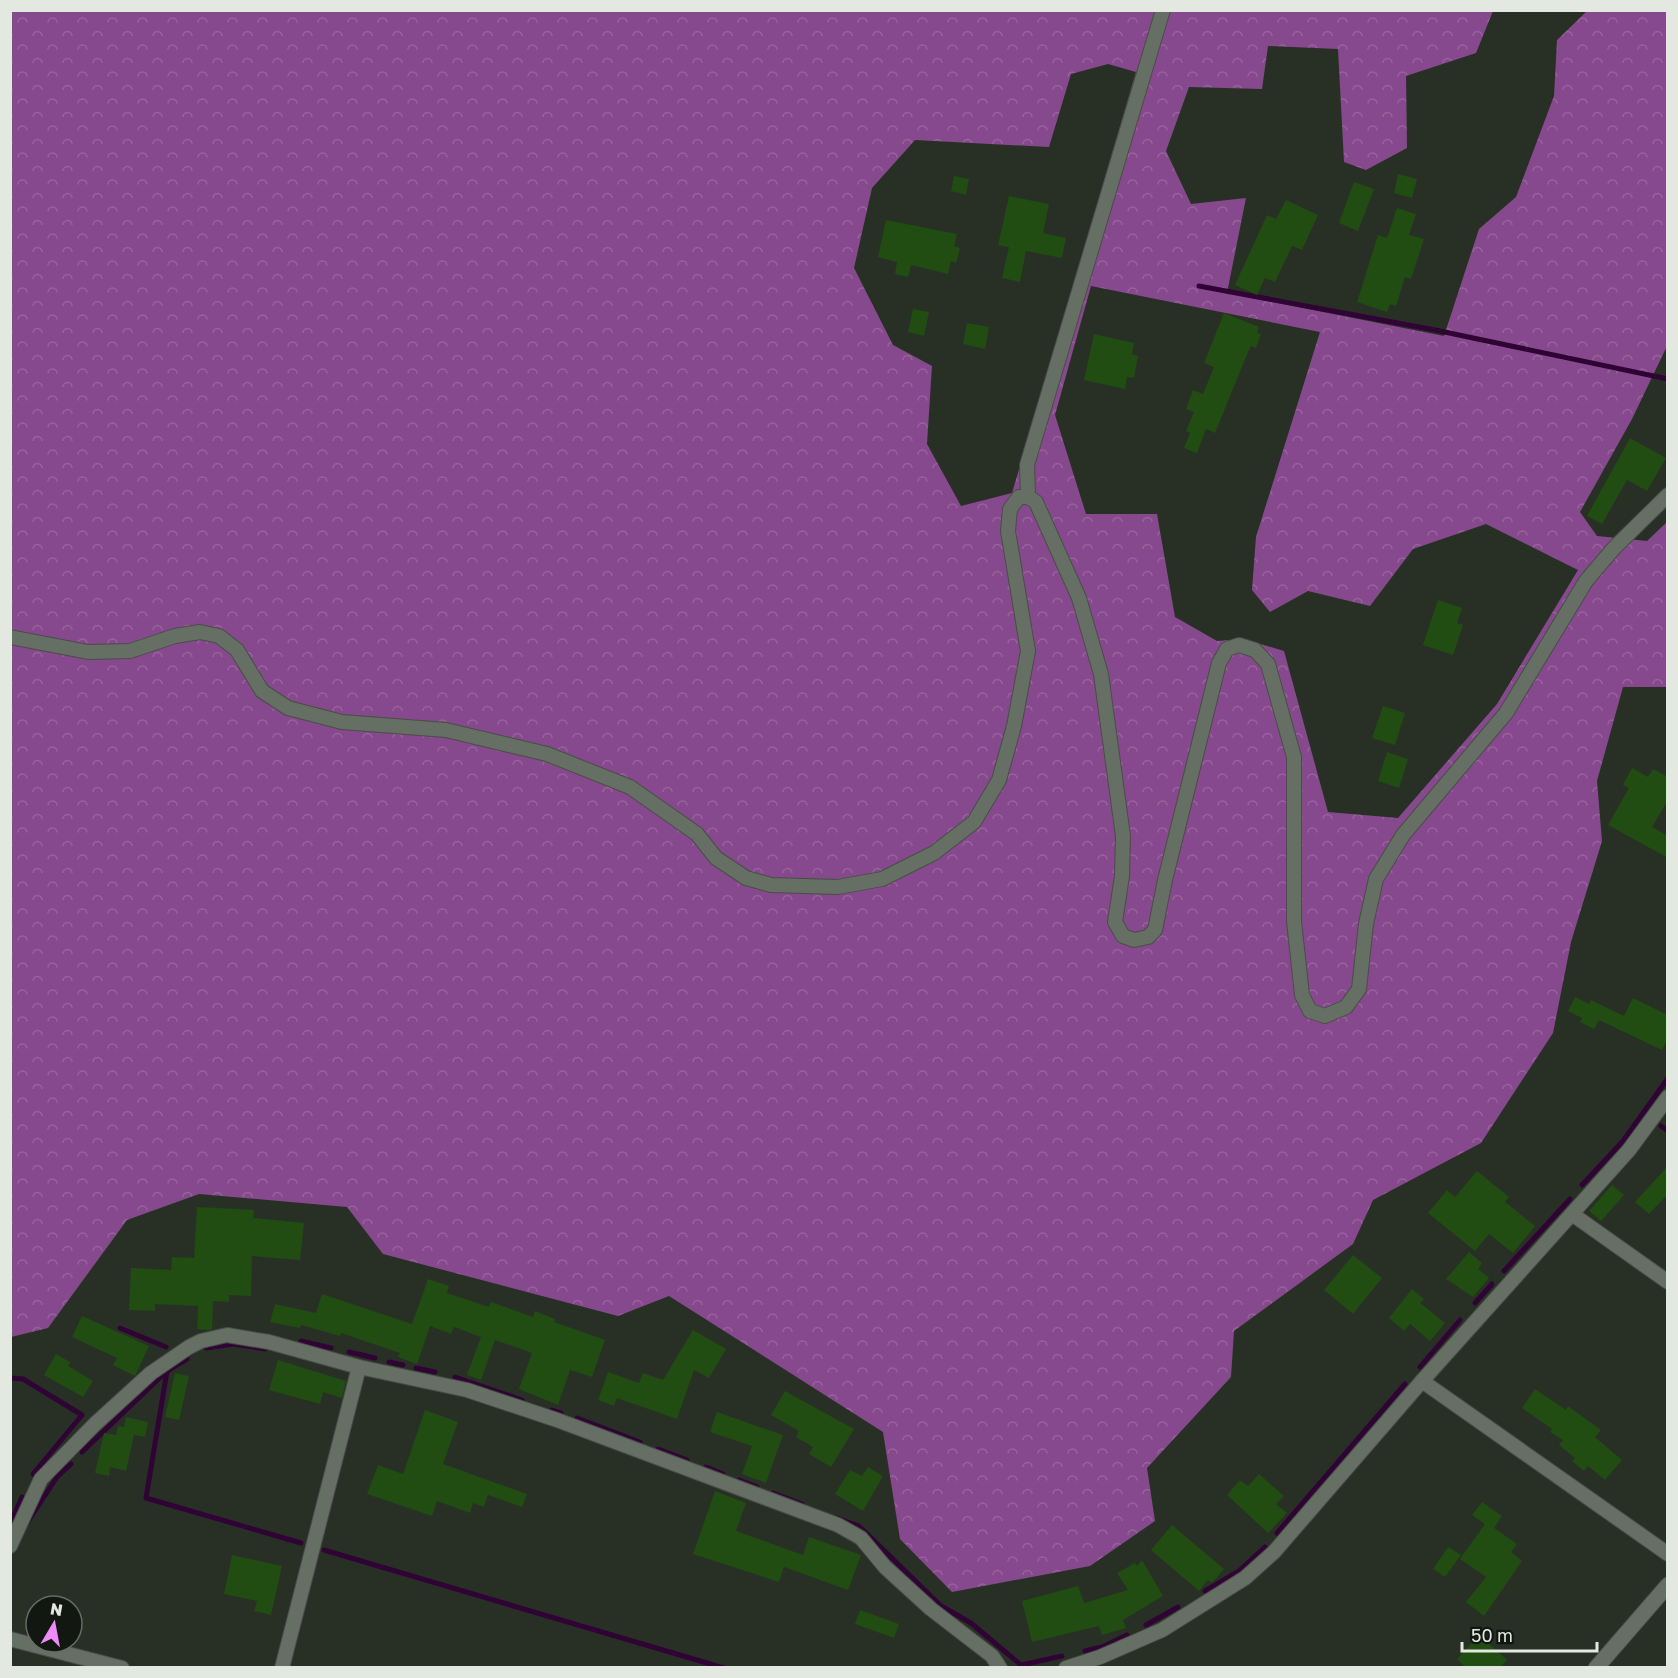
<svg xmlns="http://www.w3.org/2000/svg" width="1678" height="1678" font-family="'Golos Text',sans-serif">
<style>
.forest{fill:url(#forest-crowns);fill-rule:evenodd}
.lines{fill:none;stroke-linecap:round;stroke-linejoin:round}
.stream{stroke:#300335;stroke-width:5}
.building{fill:#214c12}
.street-casing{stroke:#484e46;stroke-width:16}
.secondary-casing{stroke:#484e46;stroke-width:17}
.street{stroke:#666f64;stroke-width:14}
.secondary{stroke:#666f64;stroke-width:15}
</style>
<defs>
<pattern id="forest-crowns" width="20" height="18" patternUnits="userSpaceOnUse" patternTransform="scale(1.5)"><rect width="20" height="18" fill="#86498d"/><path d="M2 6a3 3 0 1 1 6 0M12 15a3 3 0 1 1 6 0" fill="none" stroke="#97639d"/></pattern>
</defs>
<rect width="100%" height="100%" fill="#283026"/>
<!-- forest -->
<path class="forest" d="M 10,11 L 1493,11 L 1476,53 L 1406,76 L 1407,148 L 1366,170 L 1344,162 L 1338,49 L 1268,46 L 1262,89 L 1189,87 L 1166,151 L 1191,204 L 1246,198 L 1227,293 L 1444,336 L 1479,229 L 1516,197 L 1554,96 L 1557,40 L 1587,11 L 1667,11 L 1667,346 L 1632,419 L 1580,512 L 1597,536 L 1647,541 L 1667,522 L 1667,684 L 1666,687 L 1623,687 L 1597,781 L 1602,841 L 1571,942 L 1553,1033 L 1481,1143 L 1373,1200 L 1353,1244 L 1234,1331 L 1231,1377 L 1147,1468 L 1155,1521 L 1090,1566 L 952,1592 L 900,1539 L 883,1432 L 669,1296 L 618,1316 L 383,1254 L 347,1207 L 199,1194 L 127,1220 L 48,1328 L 11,1337 ZM 1108,64 L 1136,72 L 1012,493 L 961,506 L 927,444 L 932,366 L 893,345 L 854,268 L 872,188 L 915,140 L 1049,147 L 1071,74 ZM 1091,286 L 1320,332 L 1256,537 L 1252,590 L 1270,612 L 1308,591 L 1370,606 L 1413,549 L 1486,524 L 1578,570 L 1497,704 L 1398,818 L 1328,812 L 1284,651 L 1244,639 L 1217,641 L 1175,617 L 1157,514 L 1086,514 L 1055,415 Z"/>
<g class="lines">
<!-- stream -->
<g class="stream">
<polyline points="1199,286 1435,330 1668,379"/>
<polyline points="1661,1126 1668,1131"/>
<polyline points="1582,1185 1623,1141 1668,1078"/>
<polyline points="1504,1271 1570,1199"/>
<polyline points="1475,1303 1492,1284"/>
<polyline points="120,1328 166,1347"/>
<polyline points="301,1341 331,1348"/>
<polyline points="206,1348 233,1344 265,1349"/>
<polyline points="349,1352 375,1358"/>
<polyline points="389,1362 403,1365"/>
<polyline points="1420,1367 1460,1320"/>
<polyline points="416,1368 435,1372"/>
<polyline points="167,1371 146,1498 301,1543"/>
<polyline points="455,1377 522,1400"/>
<polyline points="10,1378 23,1379 82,1415 33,1474"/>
<polyline points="552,1410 561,1413"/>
<polyline points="577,1418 640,1442"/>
<polyline points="658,1449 687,1460"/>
<polyline points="82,1452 167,1371 187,1359"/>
<polyline points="706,1467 723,1474"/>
<polyline points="739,1480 757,1487"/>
<polyline points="773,1493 802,1504"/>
<polyline points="837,1518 859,1526 941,1606 971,1623 1021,1665 1062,1656"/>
<polyline points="27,1523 57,1477 71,1464"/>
<polyline points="10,1524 22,1497"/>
<polyline points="1277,1533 1405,1384"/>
<polyline points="324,1550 724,1668"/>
<polyline points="1205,1591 1239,1571 1265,1547"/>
<polyline points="1146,1625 1178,1607"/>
<polyline points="1085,1651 1102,1647 1127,1635"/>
</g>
</g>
<!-- building -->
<g class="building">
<polygon points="1398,174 1417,179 1412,198 1394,193"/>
<polygon points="954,176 969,179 966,195 951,191"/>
<polygon points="1354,182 1374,189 1358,231 1339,223"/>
<polygon points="1009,196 1049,204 1043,233 1066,238 1062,258 1026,251 1020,282 1002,278 1009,247 998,245"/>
<polygon points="1286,200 1318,215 1302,250 1292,246 1275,282 1265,278 1257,295 1235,285 1267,215 1276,219"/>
<polygon points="1397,208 1416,214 1409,235 1424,239 1411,279 1405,277 1396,306 1390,304 1387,312 1357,302 1378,235 1387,238"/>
<polygon points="886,220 957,234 954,246 960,248 956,263 951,261 948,274 911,265 908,277 895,274 897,262 878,257"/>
<polygon points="913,309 929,312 924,336 908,332"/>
<polygon points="1224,313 1259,327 1257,333 1261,334 1256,348 1251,346 1248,352 1215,433 1206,429 1197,453 1184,448 1190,433 1186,431 1194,412 1186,409 1193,390 1203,394 1214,367 1204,363"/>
<polygon points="967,323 989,327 985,349 963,344"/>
<polygon points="1094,334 1134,343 1132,354 1138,356 1134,378 1127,377 1125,389 1084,380"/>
<polygon points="1630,438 1666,458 1647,491 1627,480 1602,524 1587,516"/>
<polygon points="1438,600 1462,608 1457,623 1463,625 1453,655 1423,645"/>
<polygon points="1383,706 1405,713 1395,745 1372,738"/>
<polygon points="1387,752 1408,759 1399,788 1378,781"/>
<polygon points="1632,768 1648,777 1653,769 1668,777 1668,800 1652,827 1668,836 1668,858 1608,825 1629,788 1623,785"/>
<polygon points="1575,997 1589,1004 1591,1000 1624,1016 1633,998 1668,1015 1668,1039 1662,1050 1599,1020 1594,1029 1580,1022 1582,1018 1568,1011"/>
<polygon points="1668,1166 1668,1194 1649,1214 1635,1202"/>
<polygon points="1477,1171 1509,1197 1505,1202 1535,1226 1513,1253 1489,1234 1475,1251 1428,1213 1447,1190 1455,1197"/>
<polygon points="1612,1185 1624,1195 1601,1221 1589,1211"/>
<polygon points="197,1207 254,1210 253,1218 304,1223 300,1260 252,1256 251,1296 229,1295 229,1302 213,1301 212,1329 209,1330 197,1329 198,1306 155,1304 155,1311 129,1310 131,1268 171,1270 172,1257 194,1258"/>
<polygon points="1469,1252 1482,1263 1478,1269 1489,1278 1473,1297 1446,1279"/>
<polygon points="1353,1255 1382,1278 1353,1314 1324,1290"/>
<polygon points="428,1279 449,1286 447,1293 489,1307 491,1302 533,1317 535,1311 555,1319 554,1322 605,1340 592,1377 570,1370 558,1405 519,1389 532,1353 495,1340 481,1380 467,1375 481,1337 454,1327 451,1334 430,1326 417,1364 398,1357 400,1353 341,1333 340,1336 301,1325 300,1328 270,1322 275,1304 316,1313 322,1294 412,1324"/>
<polygon points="1412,1289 1424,1299 1420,1303 1445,1323 1430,1341 1410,1324 1404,1331 1389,1318"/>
<polygon points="82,1316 149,1346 135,1376 113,1365 117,1358 72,1337"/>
<polygon points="693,1330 726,1349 709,1378 694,1370 677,1419 617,1398 614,1406 598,1400 608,1372 639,1383 643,1373 663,1380"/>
<polygon points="56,1354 70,1362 68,1366 93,1381 83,1397 44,1375"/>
<polygon points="278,1360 346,1381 342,1398 323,1392 320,1404 269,1390"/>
<polygon points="175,1373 189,1376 179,1420 165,1417"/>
<polygon points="1535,1389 1566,1410 1568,1406 1601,1430 1595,1437 1622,1460 1605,1480 1588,1466 1584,1471 1572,1461 1575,1458 1559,1445 1563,1440 1550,1432 1552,1429 1522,1408"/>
<polygon points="785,1391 854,1429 831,1467 809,1454 813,1447 796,1437 799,1431 771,1415"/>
<polygon points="425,1410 458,1422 443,1464 527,1494 522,1507 488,1495 484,1507 473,1503 470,1513 437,1501 432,1516 367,1494 378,1465 403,1474"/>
<polygon points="717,1412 783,1435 766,1483 742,1474 752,1446 710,1432"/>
<polygon points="126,1417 148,1422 145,1437 134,1435 126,1471 110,1467 109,1476 95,1473 104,1433 116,1435 118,1426 124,1427"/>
<polygon points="868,1467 883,1476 863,1511 835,1494 850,1470 862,1476"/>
<polygon points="1259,1474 1284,1496 1276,1504 1287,1513 1268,1533 1227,1495 1240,1480 1248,1486"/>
<polygon points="715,1491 746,1503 736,1531 803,1555 809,1537 861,1555 848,1590 784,1567 779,1582 693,1554"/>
<polygon points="1482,1502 1502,1516 1494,1528 1517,1544 1511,1552 1522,1561 1484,1616 1466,1602 1486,1577 1460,1559 1485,1524 1472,1515"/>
<polygon points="1172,1525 1224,1569 1212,1583 1208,1580 1199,1591 1151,1550"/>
<polygon points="1448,1547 1461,1555 1445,1577 1433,1569"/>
<polygon points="232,1555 282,1566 271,1615 254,1611 257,1601 224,1594"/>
<polygon points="1142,1560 1163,1596 1123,1620 1126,1628 1102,1635 1099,1626 1032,1642 1022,1601 1078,1586 1084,1603 1128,1590 1117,1573 1135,1563 1137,1566"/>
<polygon points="860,1610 899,1624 894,1638 855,1624"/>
<polygon points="1479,1635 1507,1660 1500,1668 1466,1668 1457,1659"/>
</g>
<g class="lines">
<!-- street casing -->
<g class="street-casing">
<g id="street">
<polyline points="1028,497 1027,465 1163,10"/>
<polyline points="10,637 88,652 130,651 175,636 200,632 219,636 237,650 262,691 288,708 342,722 446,730 547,754 630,787 697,834 716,858 746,878 771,885 838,887 882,879 934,853 974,822 999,780 1014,726 1028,651 1008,531 1010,509 1019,497 1028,497 1036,502 1079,598 1101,674 1123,836 1122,876 1115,922 1123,936 1134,940 1148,937 1155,930 1165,880 1219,663 1227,649 1239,645 1255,650 1268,664 1294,757 1294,921 1302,995 1310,1011 1325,1016 1346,1007 1359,989 1366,924 1376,879 1403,835 1506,713 1586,581 1614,548 1668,495"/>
<polyline points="1572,1214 1668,1282"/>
<polyline points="1422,1381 1668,1554"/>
<polyline points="10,1546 41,1479 95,1424 151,1373 189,1347 201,1341 227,1335 269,1342 359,1367 467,1390 557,1420 838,1525 861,1538 885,1567 931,1609 992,1656 1000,1668"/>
<polyline points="10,1639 122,1668"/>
<polyline points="282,1668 359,1367"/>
<polyline points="1066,1668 1100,1657 1162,1630 1245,1578 1274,1552 1422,1381 1629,1150 1668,1097"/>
</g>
</g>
<!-- secondary casing -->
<g class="secondary-casing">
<polyline id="secondary" points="1596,1668 1668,1585"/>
</g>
<!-- street -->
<use href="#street" class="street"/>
<!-- secondary -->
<use href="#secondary" class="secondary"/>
</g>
<!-- border -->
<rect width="1678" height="1678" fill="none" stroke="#e3e8e1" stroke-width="24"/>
<!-- north arrow -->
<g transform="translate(54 1624) rotate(10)"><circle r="28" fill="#131712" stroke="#666b65" stroke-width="1.5"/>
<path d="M0-4.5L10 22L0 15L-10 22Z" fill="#ed8cf9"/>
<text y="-9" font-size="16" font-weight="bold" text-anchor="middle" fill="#e3e8e1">N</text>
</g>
<!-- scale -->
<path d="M1462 1642v9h135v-9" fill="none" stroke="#e3e8e1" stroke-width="3"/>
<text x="1471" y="1642" font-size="18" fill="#e3e8e1" stroke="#131712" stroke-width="4.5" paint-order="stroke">50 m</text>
</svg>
